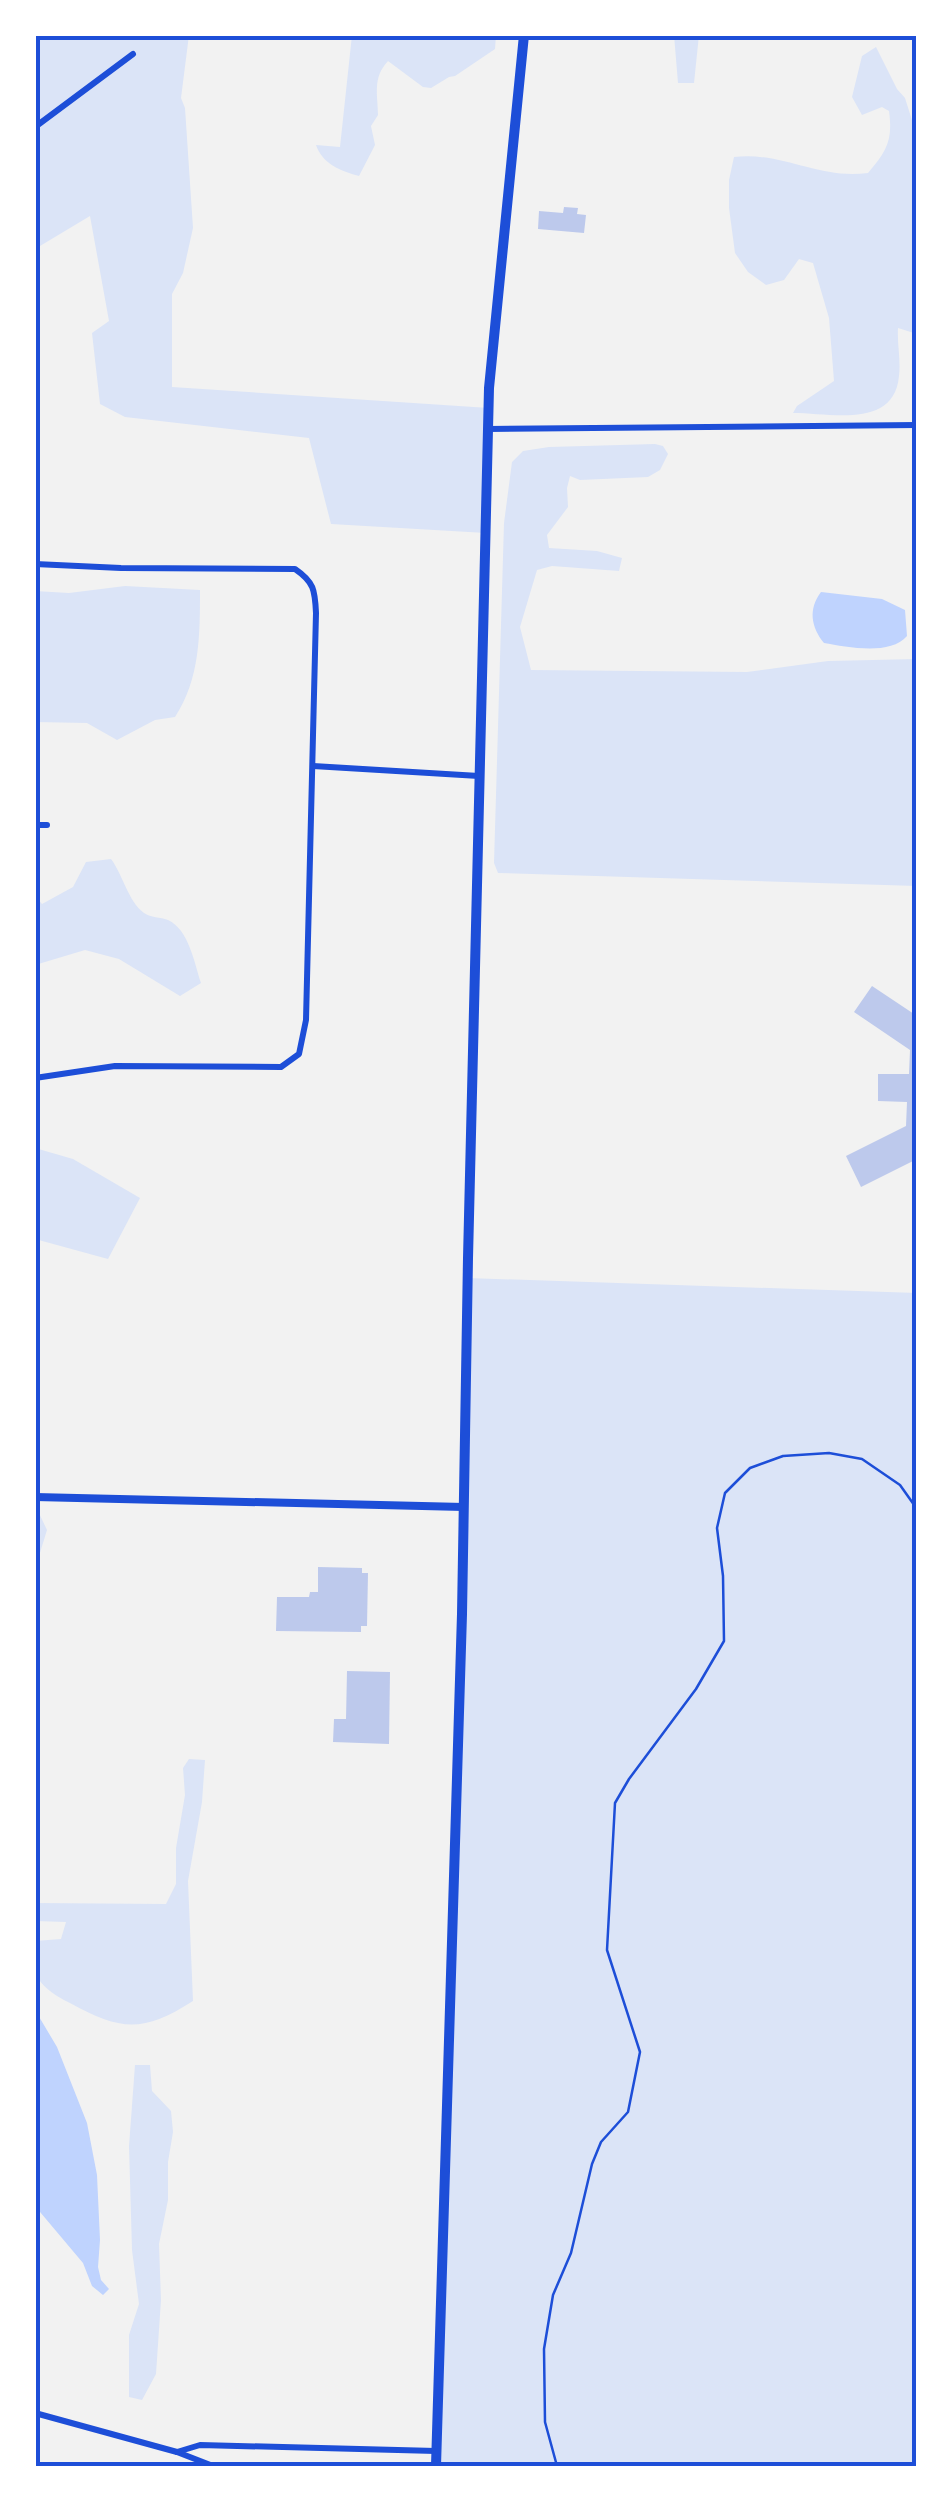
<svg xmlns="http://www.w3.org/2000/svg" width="952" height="2501" font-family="Overpass,sans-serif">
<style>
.green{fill:#dbe4f7}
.water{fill:#bfd3fe}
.building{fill:#bdc9ec}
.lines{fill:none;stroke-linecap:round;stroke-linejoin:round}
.path{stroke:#1d4ed8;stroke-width:2.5}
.minor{stroke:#1d4ed8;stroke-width:6}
.tertiary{stroke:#1d4ed8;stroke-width:8}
.primary{stroke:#1d4ed8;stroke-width:10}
.neatline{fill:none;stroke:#1d4ed8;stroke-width:4}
</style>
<rect width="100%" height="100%" fill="#f2f2f2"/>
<!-- green -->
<g class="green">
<polygon points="35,35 189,35 181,98 185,108 193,228 183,273 172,294 172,387 489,408 486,533 331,524 309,438 125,417 100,404 92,333 109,321 90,216 35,249"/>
<path d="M 352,35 L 496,35 L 495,49 L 455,76 L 449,77 L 431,88 L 423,87 L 388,61 C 372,78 378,95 378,115 L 371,126 L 375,145 L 359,176 C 340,171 322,163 316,145 L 340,147 Z"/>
<polygon points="674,35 699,35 694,83 678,83"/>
<path d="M 876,47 L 897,89 L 905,98 L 917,136 L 917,334 L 898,328 C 897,344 901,361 899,376 C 894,429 832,413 793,413 L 797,406 L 834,381 L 829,318 L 813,263 L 799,259 L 784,280 L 766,285 L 748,272 L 735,253 L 729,208 L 729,180 L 734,157 C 781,151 819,180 868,173 C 887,151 893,140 889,111 L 882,107 L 862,115 L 852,97 L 862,56 Z"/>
<polygon points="655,444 663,446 668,454 660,470 648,477 580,480 570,476 567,488 568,507 547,535 549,548 597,551 622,558 619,571 552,566 537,570 520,627 531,670 747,672 828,661 917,659 917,886 498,873 494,863 504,523 512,462 523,451 549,447"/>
<path d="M 125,586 L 200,590 C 200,635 200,679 175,717 L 155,720 L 117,740 L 87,723 L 35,722 L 35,591 L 69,593 Z"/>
<path d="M 111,859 C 123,875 128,901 144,913 C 151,918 160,917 168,920 C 189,930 194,962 201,983 L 180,996 L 119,959 L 85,950 L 35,965 L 35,896 L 42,904 L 73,887 L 86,862 Z"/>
<polygon points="35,1148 73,1159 140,1198 108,1259 35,1239"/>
<polygon points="467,1278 917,1293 917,2466 435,2466"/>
<polygon points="35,1511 38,1511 47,1530 35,1569"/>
<path d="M 189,1759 L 205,1760 L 202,1802 L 188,1881 L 193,2001 C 143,2033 121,2031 70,2003 C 57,1997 40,1986 35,1972 C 32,1964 35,1949 35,1941 L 61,1939 L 66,1922 L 35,1921 L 35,1903 L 166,1904 L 176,1884 L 176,1848 L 185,1795 L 183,1768 Z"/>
<polygon points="135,2065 150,2065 152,2091 171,2111 173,2132 168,2162 168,2200 159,2244 161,2300 156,2374 142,2400 129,2397 129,2335 139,2304 132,2250 129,2146"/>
</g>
<!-- water -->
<g class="water">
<path d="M 821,592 L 882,599 L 905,610 L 907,636 C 890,656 847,647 824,643 C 811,627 808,609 821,592 Z"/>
<polygon points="35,2010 57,2047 87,2123 97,2175 100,2240 98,2267 101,2280 109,2289 103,2295 92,2286 83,2263 35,2206"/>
</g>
<!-- building -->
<g class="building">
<polygon points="564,207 578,208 577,214 586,215 584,233 538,229 539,211 563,213"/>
<polygon points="872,986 917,1016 917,1159 861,1187 846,1156 906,1126 907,1102 878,1101 878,1074 909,1074 910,1050 854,1012"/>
<polygon points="318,1567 362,1568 362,1573 368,1573 367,1626 361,1626 361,1632 276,1631 277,1597 309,1597 310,1592 318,1592"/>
<polygon points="347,1671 390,1672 389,1744 333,1742 334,1719 346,1719"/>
</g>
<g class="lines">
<!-- path -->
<polyline class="path" points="557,2466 545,2422 544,2349 553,2295 571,2253 592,2164 601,2142 628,2112 640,2052 607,1950 615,1803 629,1779 696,1689 724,1641 723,1576 717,1528 725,1493 750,1468 783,1456 829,1453 862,1459 900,1485 917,1509"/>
<!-- minor -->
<g class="minor">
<polyline points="35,127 133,54"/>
<polyline points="488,429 917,425"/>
<path d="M 35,564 L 121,568 L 295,569 C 314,582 315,590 316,613 L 306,1020 L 299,1054 L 281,1067 L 115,1066 L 35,1078"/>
<polyline points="313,766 479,776"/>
<polyline points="35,825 47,825"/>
<polyline points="35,2413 177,2452 213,2466"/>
<polyline points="177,2452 200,2445 436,2451"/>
</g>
<!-- tertiary -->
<polyline class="tertiary" points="35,1497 464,1507"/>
<!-- primary -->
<polyline class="primary" points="436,2466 462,1614 468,1258 489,388 524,35"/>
</g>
<!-- border -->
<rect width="952" height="2501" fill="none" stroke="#ffffff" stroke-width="75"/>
<rect x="38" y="38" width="876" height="2426" class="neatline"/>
</svg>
